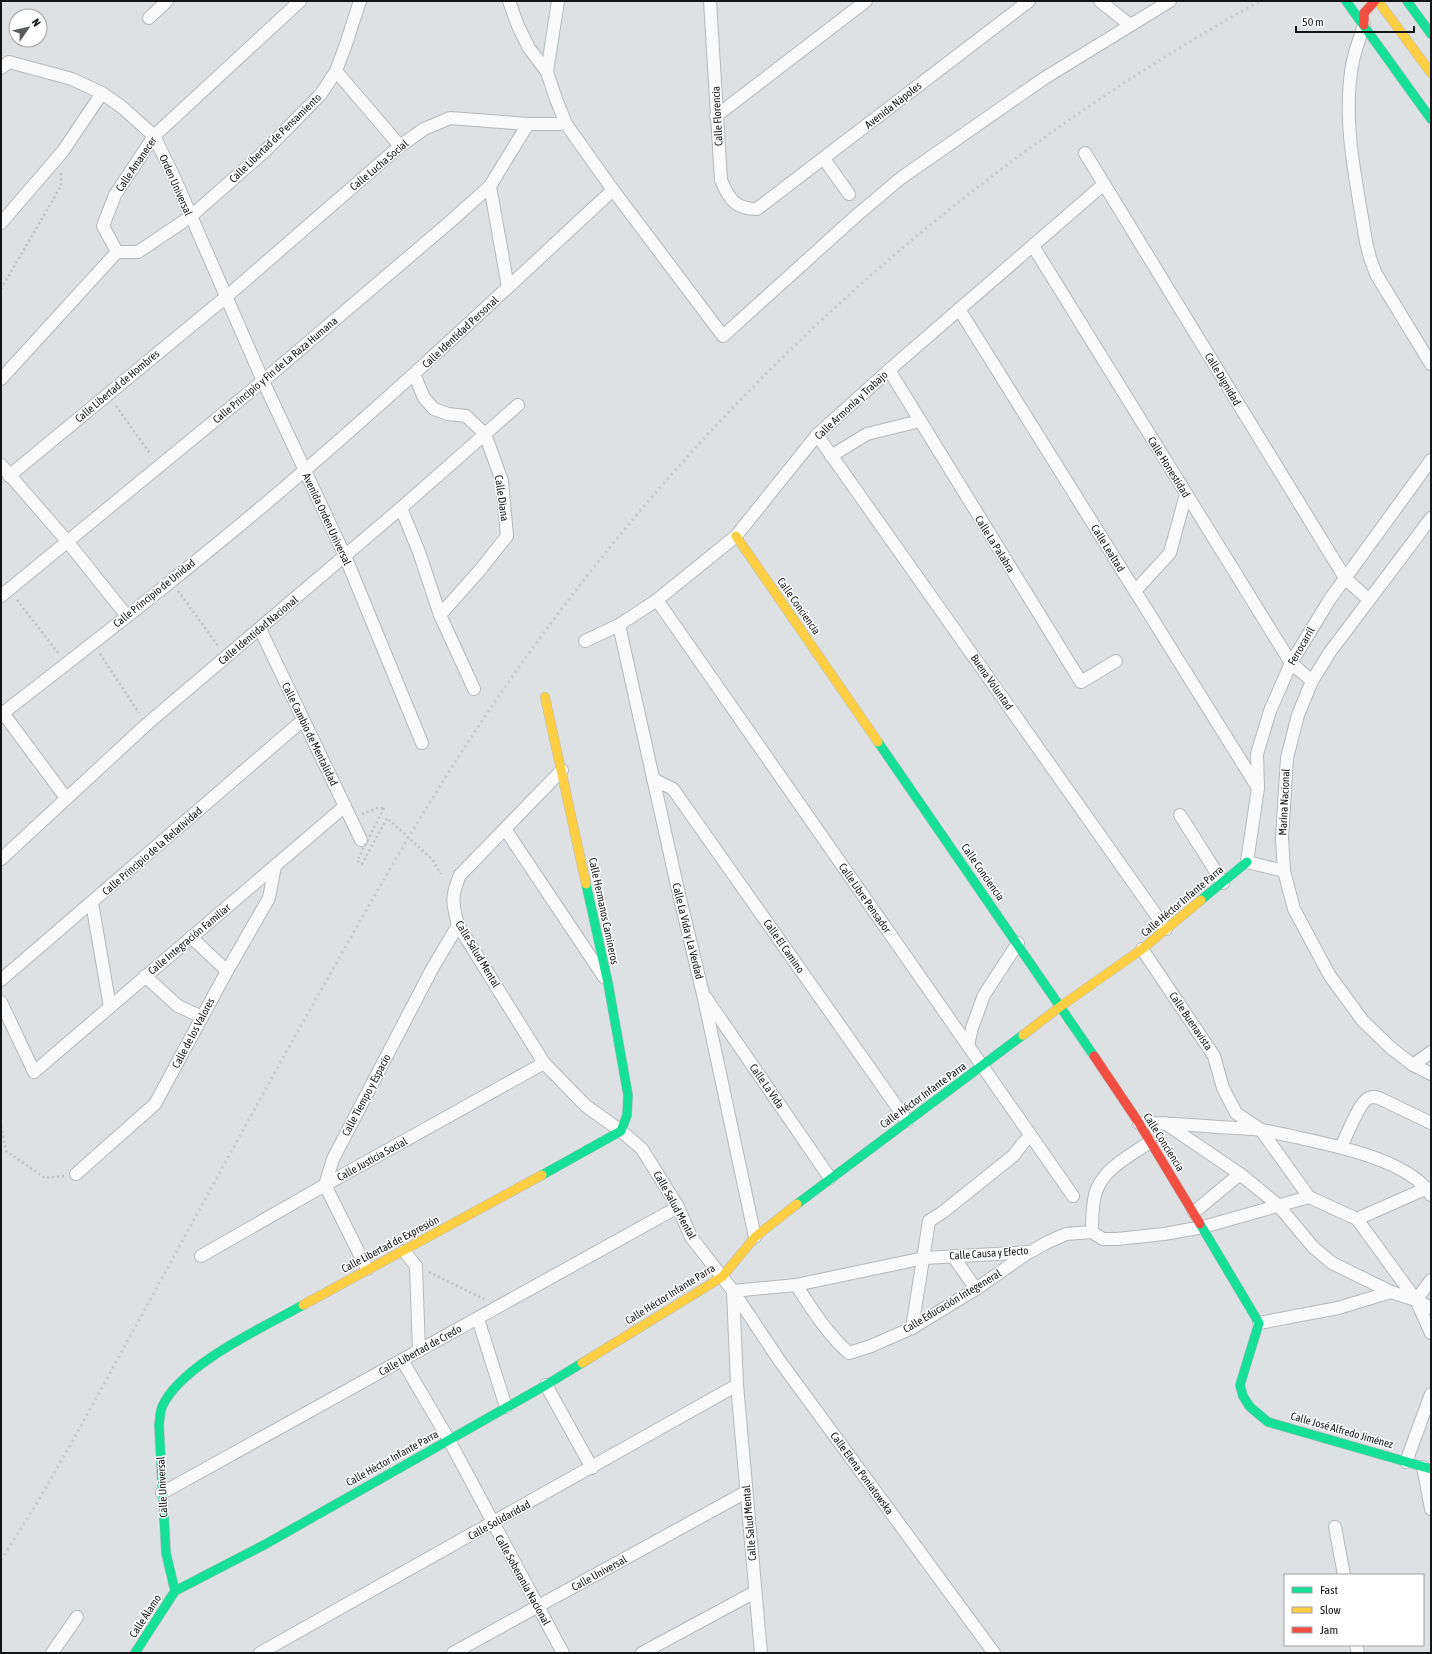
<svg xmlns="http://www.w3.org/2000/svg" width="1432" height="1654" font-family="'Asap Condensed',sans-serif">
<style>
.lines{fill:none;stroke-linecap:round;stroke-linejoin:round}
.street-casing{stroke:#b5b8ba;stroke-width:14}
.fast-casing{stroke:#b5b8ba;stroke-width:10}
.slow-casing{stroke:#b5b8ba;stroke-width:10}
.jam-casing{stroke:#b5b8ba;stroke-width:10}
.path{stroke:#c0c1c2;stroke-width:2.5;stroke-dasharray:2 3;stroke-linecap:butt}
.street{stroke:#fafafb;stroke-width:12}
.fast{stroke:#16e098;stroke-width:9}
.slow{stroke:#ffcf43;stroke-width:9}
.jam{stroke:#f24e42;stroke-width:9}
.rail{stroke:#c8c9ca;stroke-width:3;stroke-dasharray:2 4;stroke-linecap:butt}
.path-bridge{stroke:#c0c1c2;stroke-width:2.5;stroke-dasharray:2 3;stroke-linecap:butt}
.labels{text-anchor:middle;stroke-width:3;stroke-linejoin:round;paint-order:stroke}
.street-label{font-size:11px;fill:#131516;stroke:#fff}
</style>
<rect width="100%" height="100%" fill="#dee1e3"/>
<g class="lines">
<!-- street casing -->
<g class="street-casing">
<g id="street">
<polyline points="509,1 518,26 529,48 547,72"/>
<polyline points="558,1 547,72 556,99 566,124 613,190 723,336 857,215 901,178 1043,79 1170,1"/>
<path d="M 710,1 L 721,180 C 729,199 735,209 757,209 L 1029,1"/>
<polyline points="1100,1 1130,25"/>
<polyline points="149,18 167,1"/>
<path d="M 1364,25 C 1360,38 1354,52 1352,66 C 1342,124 1357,184 1366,242 L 1370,258 L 1376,274 L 1431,364"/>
<polyline points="1,68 9,62 72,79 102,93 123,108 154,136 174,177 263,381 345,556 422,743"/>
<polyline points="336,71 400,146"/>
<polyline points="716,116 866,1"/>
<polyline points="1085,153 1345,578 1369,600"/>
<polyline points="824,159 849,194"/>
<polyline points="490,186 508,287"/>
<polyline points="1,223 63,151 102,93"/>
<polyline points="1033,246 1291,663 1312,681"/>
<polyline points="117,252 138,252 190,217 264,152 321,94 336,71 346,44 360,1"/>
<polyline points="117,252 103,226 115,195 154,136 300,1"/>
<polyline points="959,309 1258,788"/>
<polyline points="889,370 1081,682 1116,661"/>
<polyline points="414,374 424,398 434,409 448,414 466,416 485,434 502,481 507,536 480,570 440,615"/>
<polyline points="1,379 117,252"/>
<polyline points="817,435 1166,929"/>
<polyline points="831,456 867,434 920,421"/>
<polyline points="1,465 67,541 126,615"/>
<polyline points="9,476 226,297 400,146 424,129 450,118 528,124 566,124"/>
<polyline points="401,508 419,552 440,615 474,689"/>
<polyline points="1431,518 1330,652 1312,681 1298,715 1287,758 1282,838 1284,871 1294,909 1330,976 1363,1021 1391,1048 1413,1065 1431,1074"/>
<polyline points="1135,591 1170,553 1186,494"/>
<polyline points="1,596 263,381 451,221 490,186 528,124"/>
<polyline points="657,600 1073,1196"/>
<polyline points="619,625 678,890 703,994 755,1237"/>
<polyline points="260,629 361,840"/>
<polyline points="585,641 619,625 657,600 736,536 817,435 889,370 1104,184"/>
<path d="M 562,770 L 460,875 C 451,896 452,903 458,925 L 544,1063 L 586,1106 L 621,1131 L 642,1149 L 678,1207 L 691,1237 L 733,1291 L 737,1385 L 761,1653"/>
<polyline points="653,779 673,789 907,1121"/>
<path d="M 66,798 L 3,713 C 105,634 207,555 305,470 C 410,380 511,284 613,190"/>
<polyline points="1180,815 1223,883"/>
<polyline points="505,829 604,977"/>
<polyline points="1,859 147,724 401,508 518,405"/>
<polyline points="1284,871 1247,862 1258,788 1257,754 1270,711 1291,663 1330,599 1431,460"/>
<polyline points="92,903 110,1007"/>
<polyline points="191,937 227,971"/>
<polyline points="1142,949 1214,1056 1223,1088 1236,1113 1261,1130 1309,1197 1357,1219 1416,1300 1431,1333"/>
<polyline points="145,976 178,1006 202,1017"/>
<polyline points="1,980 303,720"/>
<polyline points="706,998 830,1178"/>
<polyline points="1,1002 34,1072 345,806"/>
<polyline points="968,1045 972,1028 984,995 1018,943"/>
<polyline points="1413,1065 1431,1052"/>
<path d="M 1139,1123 C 1166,1123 1192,1125 1218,1127 C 1232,1128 1247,1128 1261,1130 C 1274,1132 1287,1135 1300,1138 C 1337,1146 1410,1161 1431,1195"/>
<polyline points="1165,1123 1240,1174 1278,1205 1313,1247 1332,1263 1391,1292 1416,1300 1431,1308"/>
<path d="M 1341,1147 C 1346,1137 1359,1104 1367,1099 C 1371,1096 1375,1097 1379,1098 L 1431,1123"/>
<polyline points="76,1174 155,1104 227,971 269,898 275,866"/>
<polyline points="1194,1212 1240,1174"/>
<polyline points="1357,1219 1427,1188 1431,1188"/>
<path d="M 1092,1232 C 1092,1220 1092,1200 1097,1189 C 1106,1167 1131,1155 1150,1142"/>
<polyline points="404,1251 416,1266 419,1351"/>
<polyline points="201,1256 325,1185 544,1063"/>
<polyline points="953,1256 976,1289"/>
<polyline points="367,1269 325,1185 333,1159 432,969 458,925"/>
<path d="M 796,1285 C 812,1309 827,1334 849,1353 L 871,1346 L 912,1328 L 976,1289 L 1029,1252"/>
<polyline points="1416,1300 1431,1280"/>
<polyline points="478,1319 506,1407"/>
<polyline points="1259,1323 1338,1308 1391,1292"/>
<polyline points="912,1328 929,1221 943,1212 1013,1156 1023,1143 1031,1136"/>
<polyline points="402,1360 449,1440 563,1653"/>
<polyline points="546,1385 592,1468"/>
<polyline points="1406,1462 1431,1394"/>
<polyline points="1423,1467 1431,1509"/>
<polyline points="162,1493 678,1207"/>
<polyline points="1335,1527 1344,1575"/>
<polyline points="1356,1645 1358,1653"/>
<polyline points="52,1653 77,1617"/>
<polyline points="260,1653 737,1385"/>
<polyline points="453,1653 746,1492"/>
<polyline points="642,1653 755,1592"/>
<polyline points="994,1653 779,1360 733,1291 796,1285 924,1258 1030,1252 1048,1242 1066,1234 1092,1232 1103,1239 1117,1239 1164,1234 1203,1227 1309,1197"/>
</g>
</g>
<!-- fast casing -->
<g class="fast-casing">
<g id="fast">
<polyline points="1346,1 1431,119"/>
<polyline points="1407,1 1431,34"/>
<polyline points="878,742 1094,1056"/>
<polyline points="1201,900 1247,862"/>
<polyline points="542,1175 621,1131 627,1115 628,1095 608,983 586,884"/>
<polyline points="797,1204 1023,1035"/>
<polyline points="1200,1224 1259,1323 1240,1385 1243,1396 1250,1407 1268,1422 1431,1469"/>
<path d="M 175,1591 L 166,1553 L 159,1425 C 160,1419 160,1412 162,1407 C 180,1365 264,1327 303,1305"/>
<polyline points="135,1653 175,1591 264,1545 546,1385 582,1363"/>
</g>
</g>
<!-- slow casing -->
<g class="slow-casing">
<g id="slow">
<polyline points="1378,1 1431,73"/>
<polyline points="736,536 878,742"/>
<polyline points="545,697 586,884"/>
<polyline points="1023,1035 1061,1006 1142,949 1201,900"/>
<polyline points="303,1305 542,1175"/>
<polyline points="582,1363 722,1277 755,1237 797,1204"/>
</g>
</g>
<!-- jam casing -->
<g class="jam-casing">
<g id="jam">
<polyline points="1364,25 1364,13 1375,1"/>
<polyline points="1094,1056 1139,1123 1200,1224"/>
</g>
</g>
<!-- path -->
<g class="path">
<polyline points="1,289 61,186 61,173"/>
<polyline points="116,406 151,455"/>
<polyline points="178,591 219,647"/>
<polyline points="17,600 59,654"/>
<polyline points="100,654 139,713"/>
<polyline points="362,814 377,808 384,808"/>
<polyline points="1,1126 6,1151 45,1178 64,1176"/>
<polyline points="429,1272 484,1299"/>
</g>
<!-- street -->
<use href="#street" class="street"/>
<!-- fast -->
<use href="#fast" class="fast"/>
<!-- slow -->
<use href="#slow" class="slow"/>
<!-- jam -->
<use href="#jam" class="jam"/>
<!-- rail -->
<path class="rail" d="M 1,1560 L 37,1503 L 73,1440 C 153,1296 231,1150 312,1006 C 365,912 418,817 478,727 C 679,424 942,178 1260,1"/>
<!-- path-bridge -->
<polyline class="path-bridge" points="384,808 357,861 362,864 387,818 432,859 441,874"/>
</g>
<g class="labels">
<!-- street labels -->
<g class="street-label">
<text transform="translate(893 105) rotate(-38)" y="4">Avenida Nápoles</text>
<text transform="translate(717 116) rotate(-93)" y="4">Calle Florencia</text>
<text transform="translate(275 138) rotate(-44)" y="4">Calle Libertad de Pensamiento</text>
<text transform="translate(136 164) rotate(-56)" y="4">Calle Amanecer</text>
<text transform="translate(379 165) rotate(-40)" y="4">Calle Lucha Social</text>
<text transform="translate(176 185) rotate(66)" y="4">Orden Universal</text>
<text transform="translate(460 332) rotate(-43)" y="4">Calle Identidad Personal</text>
<text transform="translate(275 370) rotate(-40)" y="4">Calle Principio y Fin de La Raza Humana</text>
<text transform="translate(1223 379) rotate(59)" y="4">Calle Dignidad</text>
<text transform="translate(117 386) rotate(-40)" y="4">Calle Libertad de Hombres</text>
<text transform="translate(851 405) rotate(-43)" y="4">Calle Armonía y Trabajo</text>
<text transform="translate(1169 467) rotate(58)" y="4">Calle Honestidad</text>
<text transform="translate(502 498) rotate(82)" y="4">Calle Diana</text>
<text transform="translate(327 519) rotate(65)" y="4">Avenida Orden Universal</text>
<text transform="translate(995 544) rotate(58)" y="4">Calle La Palabra</text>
<text transform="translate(1108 548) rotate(58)" y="4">Calle Lealtad</text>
<text transform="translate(154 593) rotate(-39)" y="4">Calle Principio de Unidad</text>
<text transform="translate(799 606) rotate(55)" y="4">Calle Conciencia</text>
<text transform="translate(258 630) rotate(-40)" y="4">Calle Identidad Nacional</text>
<text transform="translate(1301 646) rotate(-60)" y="4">Ferrocarril</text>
<text transform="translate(992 682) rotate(55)" y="4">Buena Voluntad</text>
<text transform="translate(310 734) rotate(64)" y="4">Calle Cambio de Mentalidad</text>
<text transform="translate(1284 802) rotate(-87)" y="4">Marina Nacional</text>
<text transform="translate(152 851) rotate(-41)" y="4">Calle Principio de la Relatividad</text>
<text transform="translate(983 872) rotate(55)" y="4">Calle Conciencia</text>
<text transform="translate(865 898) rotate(55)" y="4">Calle Libre Pensador</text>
<text transform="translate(1182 901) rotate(-40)" y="4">Calle Héctor Infante Parra</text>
<text transform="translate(604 911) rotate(78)" y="4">Calle Hermanos Camineros</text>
<text transform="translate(688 931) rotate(76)" y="4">Calle La Vida y La Verdad</text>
<text transform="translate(189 939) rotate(-40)" y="4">Calle Integración Familiar</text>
<text transform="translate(784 946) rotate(55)" y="4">Calle El Camino</text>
<text transform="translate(478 954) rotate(59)" y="4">Calle Salud Mental</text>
<text transform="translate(1191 1021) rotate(56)" y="4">Calle Buenavista</text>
<text transform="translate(193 1033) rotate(-62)" y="4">Calle de los Valores</text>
<text transform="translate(767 1086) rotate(55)" y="4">Calle La Vida</text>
<text transform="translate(366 1095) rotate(-62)" y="4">Calle Tiempo y Espacio</text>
<text transform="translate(923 1095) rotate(-36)" y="4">Calle Héctor Infante Parra</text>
<text transform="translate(1164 1142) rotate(58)" y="4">Calle Conciencia</text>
<text transform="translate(372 1159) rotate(-29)" y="4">Calle Justicia Social</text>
<text transform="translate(675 1205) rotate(61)" y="4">Calle Salud Mental</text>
<text transform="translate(390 1244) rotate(-28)" y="4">Calle Libertad de Expresión</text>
<text transform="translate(989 1253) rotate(-4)" y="4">Calle Causa y Efecto</text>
<text transform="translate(670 1294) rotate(-32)" y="4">Calle Héctor Infante Parra</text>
<text transform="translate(952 1301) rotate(-31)" y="4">Calle Educación Integeneral</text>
<text transform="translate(420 1350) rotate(-29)" y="4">Calle Libertad de Credo</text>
<text transform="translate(1342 1430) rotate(16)" y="4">Calle José Alfredo Jiménez</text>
<text transform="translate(392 1458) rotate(-29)" y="4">Calle Héctor Infante Parra</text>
<text transform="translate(862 1473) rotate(54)" y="4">Calle Elena Poniatowska</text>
<text transform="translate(162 1487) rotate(-93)" y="4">Calle Universal</text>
<text transform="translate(499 1520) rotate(-29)" y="4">Calle Solidaridad</text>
<text transform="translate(749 1523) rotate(-95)" y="4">Calle Salud Mental</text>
<text transform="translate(599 1573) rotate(-29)" y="4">Calle Universal</text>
<text transform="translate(523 1580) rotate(61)" y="4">Calle Soberanía Nacional</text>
<text transform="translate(145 1616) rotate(-57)" y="4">Calle Álamo</text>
</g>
</g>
<!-- border -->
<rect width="1432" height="1654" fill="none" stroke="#131516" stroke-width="4"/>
<!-- legend -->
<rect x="1284" y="1574" width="140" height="72" fill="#ffffff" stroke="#a1a1a2"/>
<rect x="1292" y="1587" width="20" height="6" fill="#16e098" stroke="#a1a1a2"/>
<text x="1320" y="1594" font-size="12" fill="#131516">Fast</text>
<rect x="1292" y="1607" width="20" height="6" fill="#ffcf43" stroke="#a1a1a2"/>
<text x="1320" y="1614" font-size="12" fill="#131516">Slow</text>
<rect x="1292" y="1627" width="20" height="6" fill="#f24e42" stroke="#a1a1a2"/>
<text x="1320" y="1634" font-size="12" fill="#131516">Jam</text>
<!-- north arrow -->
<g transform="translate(28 28) rotate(56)"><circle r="19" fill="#ffffff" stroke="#a1a1a2"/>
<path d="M0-3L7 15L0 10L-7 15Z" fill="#5a5c5e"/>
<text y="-6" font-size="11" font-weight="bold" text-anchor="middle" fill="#131516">N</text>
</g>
<!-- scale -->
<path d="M1296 26v6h118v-6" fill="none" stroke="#131516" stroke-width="2"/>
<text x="1302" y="26" font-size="12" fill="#131516" stroke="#ffffff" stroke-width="3" paint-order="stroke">50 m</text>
</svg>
